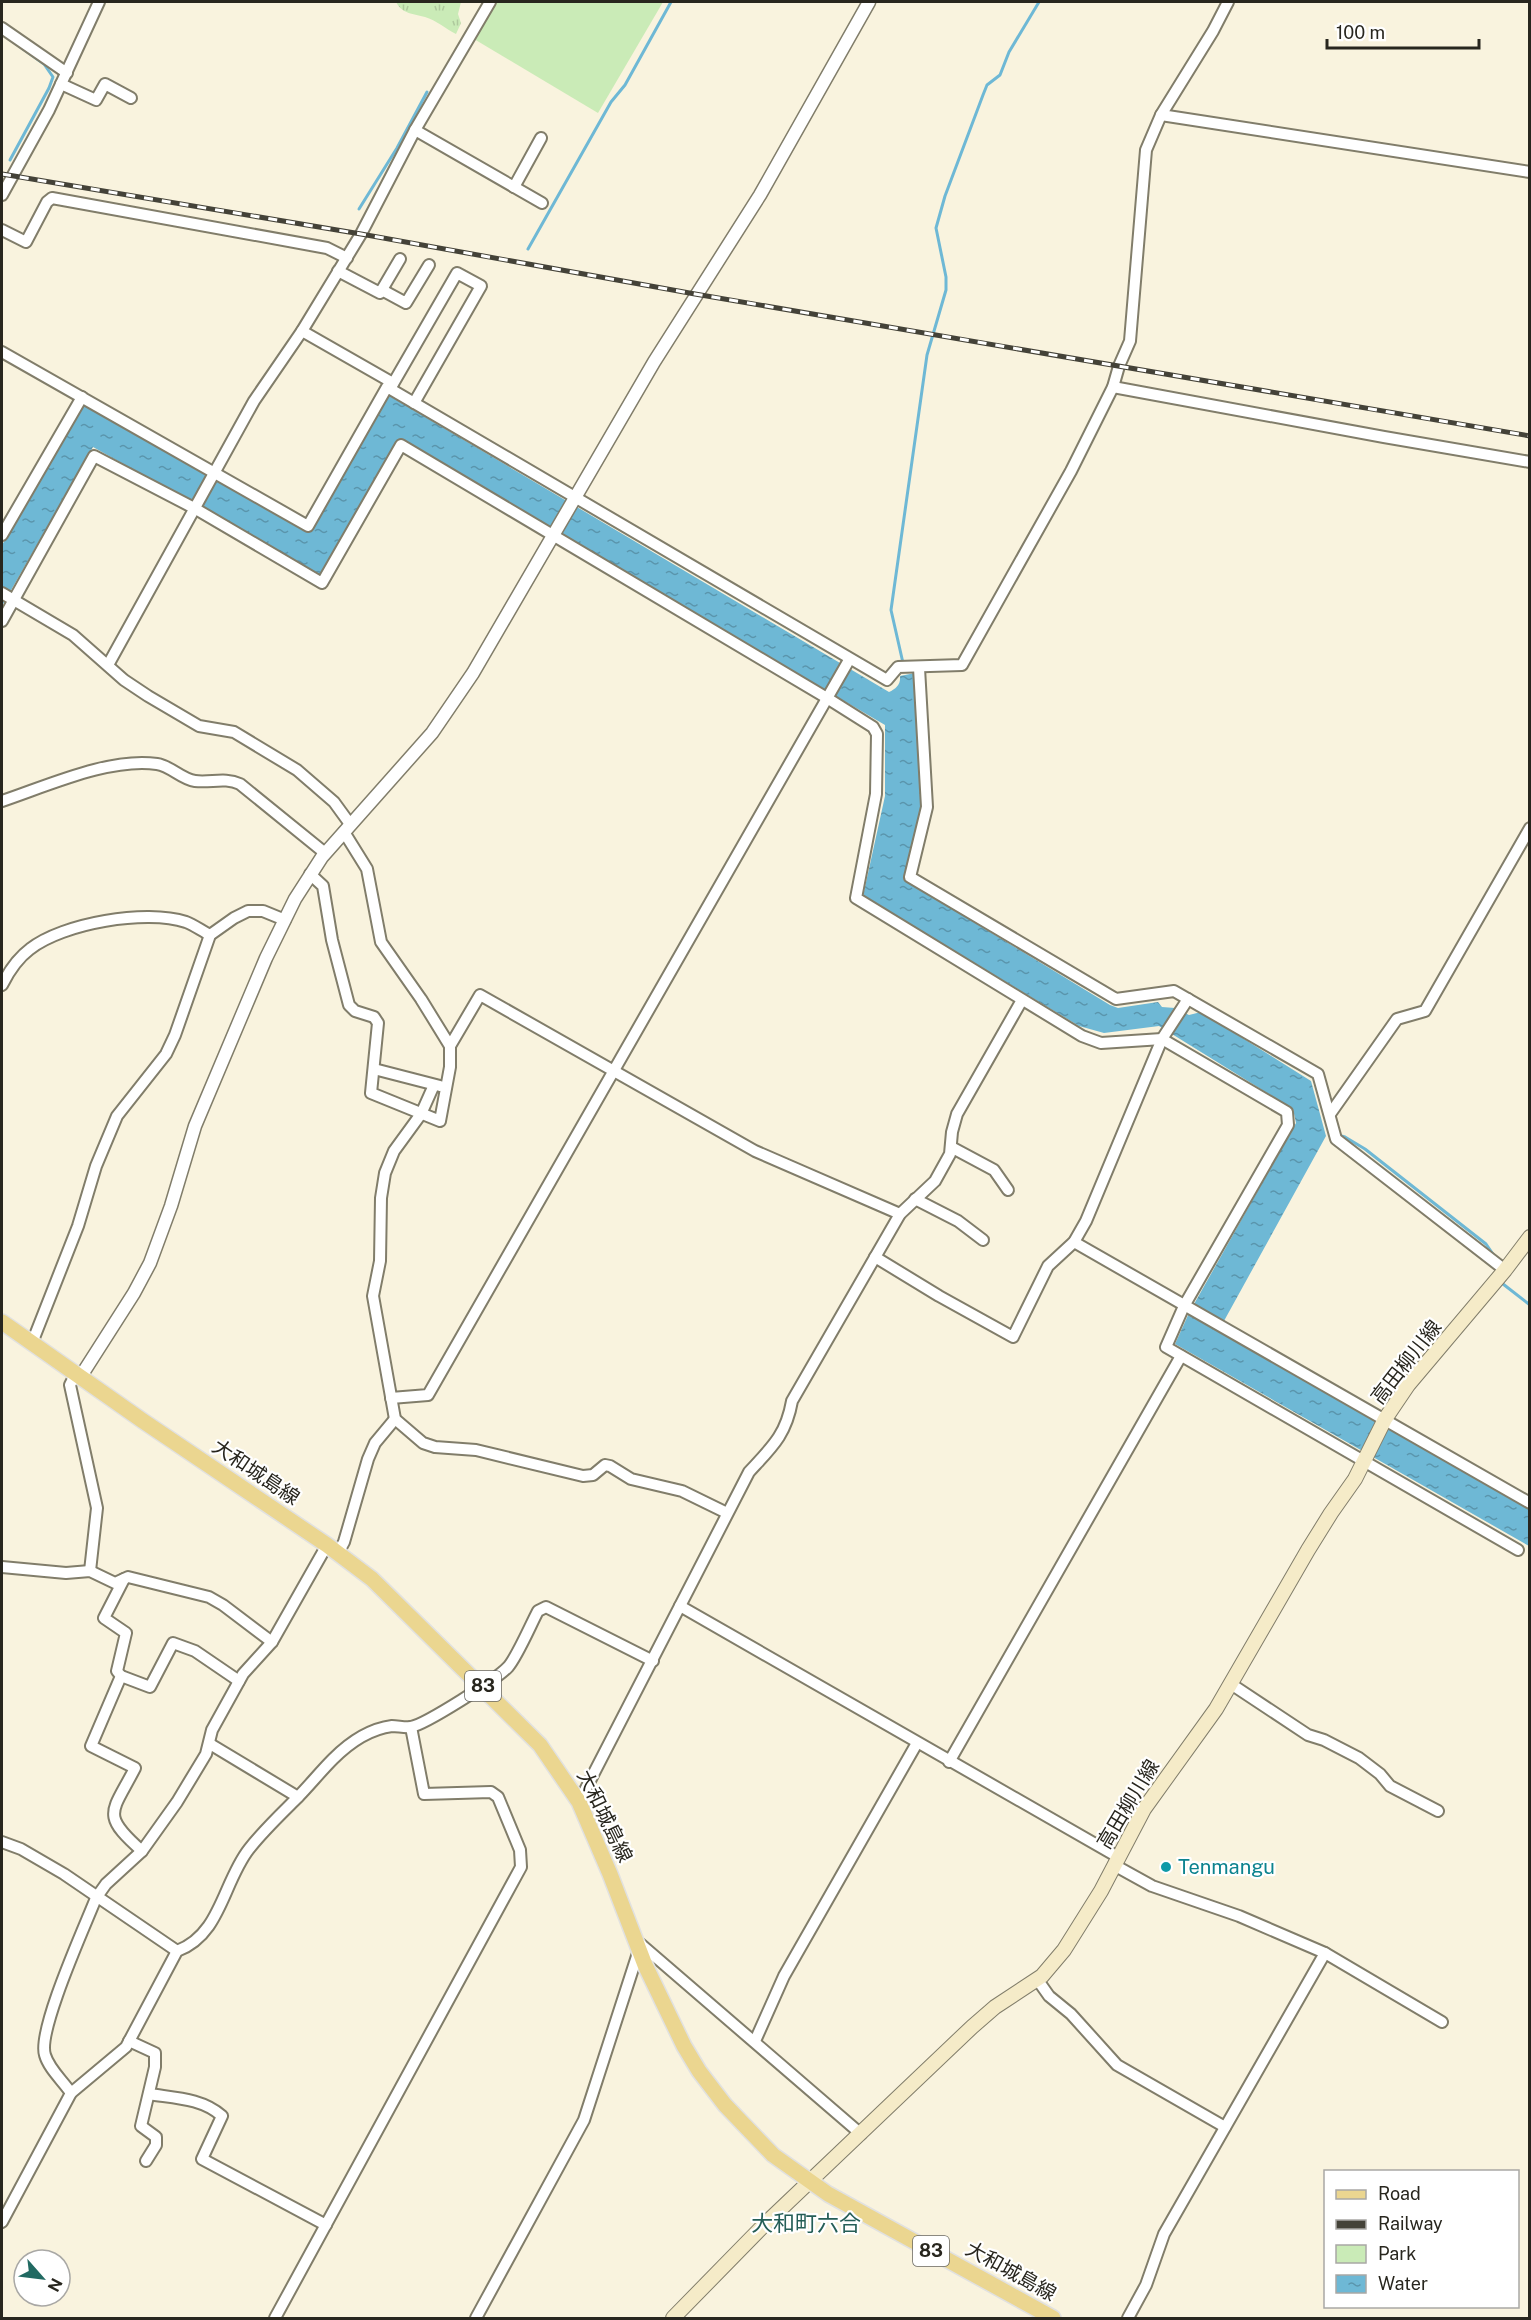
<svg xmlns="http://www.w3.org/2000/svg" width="1531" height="2320" font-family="'Public Sans','Noto Sans JP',sans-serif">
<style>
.green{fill:#caebb7}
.park{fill:url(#park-tufts)}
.water{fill:url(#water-ripples)}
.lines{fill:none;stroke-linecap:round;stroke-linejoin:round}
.stream{stroke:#6eb8d5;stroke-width:3}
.minor-casing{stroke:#817d6a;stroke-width:14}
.tertiary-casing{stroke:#817d6a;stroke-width:15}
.secondary-casing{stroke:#817d6a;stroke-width:16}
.primary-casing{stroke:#e1e1e0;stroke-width:18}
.minor{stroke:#fff;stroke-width:10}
.tertiary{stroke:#fff;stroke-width:12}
.secondary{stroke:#f5ebc8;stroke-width:14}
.primary{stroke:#ebd690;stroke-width:15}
.rail-casing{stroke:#444238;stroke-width:5}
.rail{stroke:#fff;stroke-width:3;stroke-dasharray:9;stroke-linecap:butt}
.culture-dot{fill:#0f9aa8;stroke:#fff;stroke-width:2}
.labels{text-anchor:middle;stroke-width:4.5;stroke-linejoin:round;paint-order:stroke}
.shield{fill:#fff;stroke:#686762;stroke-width:1.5}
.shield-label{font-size:18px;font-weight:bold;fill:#28261e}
.street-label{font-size:20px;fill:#28261e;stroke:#fff}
.culture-label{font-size:20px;fill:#0d838f;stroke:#fff;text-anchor:start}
.quarter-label{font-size:22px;fill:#255e57;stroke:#fff}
</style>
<defs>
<pattern id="park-tufts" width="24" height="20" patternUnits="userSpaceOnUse" patternTransform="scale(1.5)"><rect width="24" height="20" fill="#caebb7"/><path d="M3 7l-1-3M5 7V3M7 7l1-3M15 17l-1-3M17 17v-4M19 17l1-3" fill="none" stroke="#aec99d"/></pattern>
<pattern id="water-ripples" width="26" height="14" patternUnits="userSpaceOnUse" patternTransform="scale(1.5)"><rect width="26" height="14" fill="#6eb8d5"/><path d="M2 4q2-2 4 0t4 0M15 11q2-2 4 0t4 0" fill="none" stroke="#5a95ac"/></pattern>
</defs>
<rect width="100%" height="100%" fill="#f9f3de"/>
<!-- green -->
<polygon class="green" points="495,2 663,2 598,113 474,39"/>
<!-- park -->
<path class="park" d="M 396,2 L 461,2 L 458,14 L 461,23 L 456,34 C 446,29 436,20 425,17 C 414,14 402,14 396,2 Z"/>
<!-- water -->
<path class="water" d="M 388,395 L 889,692 C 896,689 901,684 900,676 L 915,673 L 921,807 L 903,879 L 1110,1005 L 1118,1008 L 1158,1002 L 1162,1007 L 1175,1008 L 1189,1015 L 1201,1012 L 1311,1081 L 1326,1136 L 1219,1330 L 1529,1509 L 1529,1546 L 1175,1344 L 1189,1313 L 1296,1123 L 1293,1109 L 1159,1026 L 1104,1033 L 1079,1026 L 863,896 L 885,796 L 885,725 L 399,440 L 321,575 L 93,447 L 2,606 L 2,545 L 84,404 L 307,532 Z"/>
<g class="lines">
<!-- stream -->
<g class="stream">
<polyline points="8,38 44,64 53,77 49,88 10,160"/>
<polyline points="359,209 397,148 427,92"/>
<polyline points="528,249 611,102 625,85 671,2"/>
<polyline points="903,663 891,610 927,355 946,290 946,277 936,228 945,196 983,95 987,85 1000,75 1009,52 1039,2"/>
<polyline points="1338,1135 1345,1137 1365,1149 1486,1244 1495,1257"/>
<polyline points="1502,1281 1503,1284 1530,1305"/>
</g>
<!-- minor casing -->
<g class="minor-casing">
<g id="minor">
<polyline points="2,28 67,73"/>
<polyline points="61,84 96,100 105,84 131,98"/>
<polyline points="1161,115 1530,172"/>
<polyline points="415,130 542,203"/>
<polyline points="514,187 541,138"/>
<polyline points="2,195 49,110 99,2"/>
<polyline points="2,230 26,242 47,202 52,198 327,248 347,258"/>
<polyline points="338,271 380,293 400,259"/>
<polyline points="382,290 406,303 429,265"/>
<polyline points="302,331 393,383"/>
<polyline points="2,352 308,526 387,387 887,680 898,667 962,665 1071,471 1113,387 1119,366 1130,341 1146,150 1161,115 1213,31 1228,2"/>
<polyline points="1113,387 1384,437 1530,462"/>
<polyline points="390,389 457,273 481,286 414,403"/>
<polyline points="2,535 82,397"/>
<polyline points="2,593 73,635 124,680 148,696 199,726 234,732 297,770 334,802 350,824"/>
<polyline points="2,621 94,456 194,508 322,583 401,445 827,698 873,727 877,734 876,794 856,898 1082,1036 1101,1043 1162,1039 1287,1112 1288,1125 1184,1306 1166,1347 1518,1550"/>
<polyline points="108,665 254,401 302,331 361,234 415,130 490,2"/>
<polyline points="919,668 927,807 910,877 1116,999 1174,991 1318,1074 1336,1139 1505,1270"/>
<path d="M 2,801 C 47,786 110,757 157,764 C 171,766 181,779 195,781 C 211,783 225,777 240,784 L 325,853"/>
<polyline points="344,832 367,869 381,942 421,999 450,1046"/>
<polyline points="310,874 323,886 332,940 349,1005 355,1011 374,1017 378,1023 371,1093 440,1121 450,1067 450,1046 480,995 755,1151 900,1214"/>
<path d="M 2,985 C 9,971 18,958 30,949 C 63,923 146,909 186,922 C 194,925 202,931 210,935"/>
<polyline points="374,1069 440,1086"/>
<polyline points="434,1085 421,1114 394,1151 385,1173 381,1198 380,1261 373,1296 395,1419 423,1443 435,1447 476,1450 583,1476 593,1475 605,1465 610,1466 631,1479 682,1491 727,1513"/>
<polyline points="1330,1114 1397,1019 1425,1011 1530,828"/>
<polyline points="951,1147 994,1170 1008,1190"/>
<polyline points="915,1199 958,1221 983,1240"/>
<polyline points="1074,1242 1530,1503"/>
<polyline points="875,1257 939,1296 1013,1337 1048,1266 1074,1242 1086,1221 1162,1039 1188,999"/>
<polyline points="32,1343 78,1226 96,1166 117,1116 166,1054 175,1035 210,935 234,918 248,911 263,911 285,920"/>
<polyline points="76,1373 70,1385 97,1508 90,1571"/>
<polyline points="391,1398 428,1395 849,660"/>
<polyline points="338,1553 344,1542 368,1459 375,1443 395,1419"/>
<polyline points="2,1567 66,1573 90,1571 115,1583 128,1577 209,1597 223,1605 272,1642"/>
<path d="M 124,1579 L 104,1618 L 126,1633 L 117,1671 L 121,1676 L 91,1746 L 135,1768 C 112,1813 100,1814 142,1851"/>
<polyline points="680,1606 1118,1857"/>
<polyline points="121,1676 150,1687 173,1643 195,1651 239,1681"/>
<polyline points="1231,1684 1308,1735 1324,1740 1359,1758 1380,1774 1390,1786 1438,1811"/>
<polyline points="210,1744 298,1797"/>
<polyline points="949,1762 1181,1356"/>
<path d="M 579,1802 L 749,1472 C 772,1447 786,1435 792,1401 L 900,1214 L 935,1181 L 950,1154 L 952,1132 L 957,1114 L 1022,1000"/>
<polyline points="2,1842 21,1849 64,1874 177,1951"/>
<polyline points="1114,1865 1152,1886 1239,1916 1325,1953 1442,2022"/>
<polyline points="637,1941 861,2134"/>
<polyline points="1037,1979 1049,1996 1071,2014 1117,2065 1225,2127"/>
<polyline points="129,2041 155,2053 155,2067 141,2126 156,2137 156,2145 146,2161"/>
<polyline points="755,2041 784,1976 917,1743"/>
<path d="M 71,2093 C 63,2081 49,2069 45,2055 C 37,2031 85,1926 96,1898 L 106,1884 L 142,1851 L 177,1802 L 206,1754 L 212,1730 L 243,1674 L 272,1642 L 327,1545"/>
<path d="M 149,2094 C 174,2098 202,2098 222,2116 L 202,2159 L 326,2225"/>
<path d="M 2,2222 L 71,2093 L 126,2047 L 177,1951 C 221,1935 223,1882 249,1849 C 263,1831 280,1815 296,1799 C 309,1786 320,1772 333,1759 C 349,1743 369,1729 392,1726 C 398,1726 405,1728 411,1727 C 426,1724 497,1679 508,1667 C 517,1657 531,1624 538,1611 L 546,1607 L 653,1661"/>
<polyline points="275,2318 521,1867 520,1850 498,1797 491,1792 424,1794 411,1727"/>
<polyline points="476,2318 584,2120 639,1950"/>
<polyline points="1128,2318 1146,2285 1164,2234 1325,1953"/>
</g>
</g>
<!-- tertiary casing -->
<g class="tertiary-casing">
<polyline id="tertiary" points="81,1376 134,1293 150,1263 171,1206 195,1126 266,958 295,899 322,857 432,733 473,673 654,362 760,195 869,2"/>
</g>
<!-- secondary casing -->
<g class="secondary-casing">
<polyline id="secondary" points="673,2318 766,2223 972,2027 995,2007 1042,1976 1064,1950 1101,1891 1144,1809 1216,1709 1308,1550 1331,1513 1355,1479 1385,1419 1408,1385 1505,1270 1530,1237"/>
</g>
<!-- primary casing -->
<g class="primary-casing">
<polyline id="primary" points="2,1322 143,1421 327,1545 372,1579 540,1745 579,1802 610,1874 645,1965 684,2046 699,2071 725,2105 773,2155 828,2194 1053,2318"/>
</g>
<!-- minor -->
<use href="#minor" class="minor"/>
<!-- tertiary -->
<use href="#tertiary" class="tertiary"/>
<!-- secondary -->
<use href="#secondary" class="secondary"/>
<!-- primary -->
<use href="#primary" class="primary"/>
<!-- rail casing -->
<g class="rail-casing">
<polyline id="rail" points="2,174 361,234 695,294 1530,436"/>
</g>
<!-- rail -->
<use href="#rail" class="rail"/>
</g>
<!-- markers -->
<circle class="culture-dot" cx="1166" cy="1867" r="6"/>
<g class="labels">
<!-- shield labels -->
<g class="shield">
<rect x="465" y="1671" width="36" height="30" rx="4.5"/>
<rect x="913" y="2236" width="36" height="30" rx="4.5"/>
</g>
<g class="shield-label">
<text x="483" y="1692">83</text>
<text x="931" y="2257">83</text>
</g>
<!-- street labels -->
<g class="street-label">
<text transform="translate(1406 1362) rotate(-52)" y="7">高田柳川線</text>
<text transform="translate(256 1472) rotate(34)" y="7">大和城島線</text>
<text transform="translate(1128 1804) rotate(-59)" y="7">高田柳川線</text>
<text transform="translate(605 1816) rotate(64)" y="7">大和城島線</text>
<text transform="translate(1011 2271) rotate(29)" y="7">大和城島線</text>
</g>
<!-- culture labels -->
<g class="culture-label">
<text x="1178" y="1874">Tenmangu</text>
</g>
<!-- quarter labels -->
<g class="quarter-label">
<text x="806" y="2231">大和町六合</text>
</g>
</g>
<!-- border -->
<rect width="1531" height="2320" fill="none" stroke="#28261e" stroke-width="6"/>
<!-- legend -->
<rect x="1324" y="2170" width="195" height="138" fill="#ffffff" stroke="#a9a8a5" stroke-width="1.5"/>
<rect x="1336" y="2190" width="30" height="9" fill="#ebd690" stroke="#a9a8a5" stroke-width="1.5"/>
<text x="1378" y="2200" font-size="18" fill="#28261e">Road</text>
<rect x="1336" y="2220" width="30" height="9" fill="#444238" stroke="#a9a8a5" stroke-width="1.5"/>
<text x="1378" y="2230" font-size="18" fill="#28261e">Railway</text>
<rect x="1336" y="2245" width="30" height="18" fill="#caebb7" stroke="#a9a8a5" stroke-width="1.5"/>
<text x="1378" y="2260" font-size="18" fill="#28261e">Park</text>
<rect x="1336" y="2275" width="30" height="18" fill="url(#water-ripples)" stroke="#a9a8a5" stroke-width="1.5"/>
<text x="1378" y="2290" font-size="18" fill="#28261e">Water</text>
<!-- north arrow -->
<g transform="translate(42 2278) rotate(118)"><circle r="28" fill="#ffffff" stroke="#a9a8a5" stroke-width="1.5"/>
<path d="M0-4.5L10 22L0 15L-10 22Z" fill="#216a62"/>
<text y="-9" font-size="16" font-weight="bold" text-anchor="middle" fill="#28261e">N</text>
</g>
<!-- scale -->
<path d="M1327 39v9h152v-9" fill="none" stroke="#28261e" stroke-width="3"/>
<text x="1336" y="39" font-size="18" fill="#28261e" stroke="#ffffff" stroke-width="4.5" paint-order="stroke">100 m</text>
</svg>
